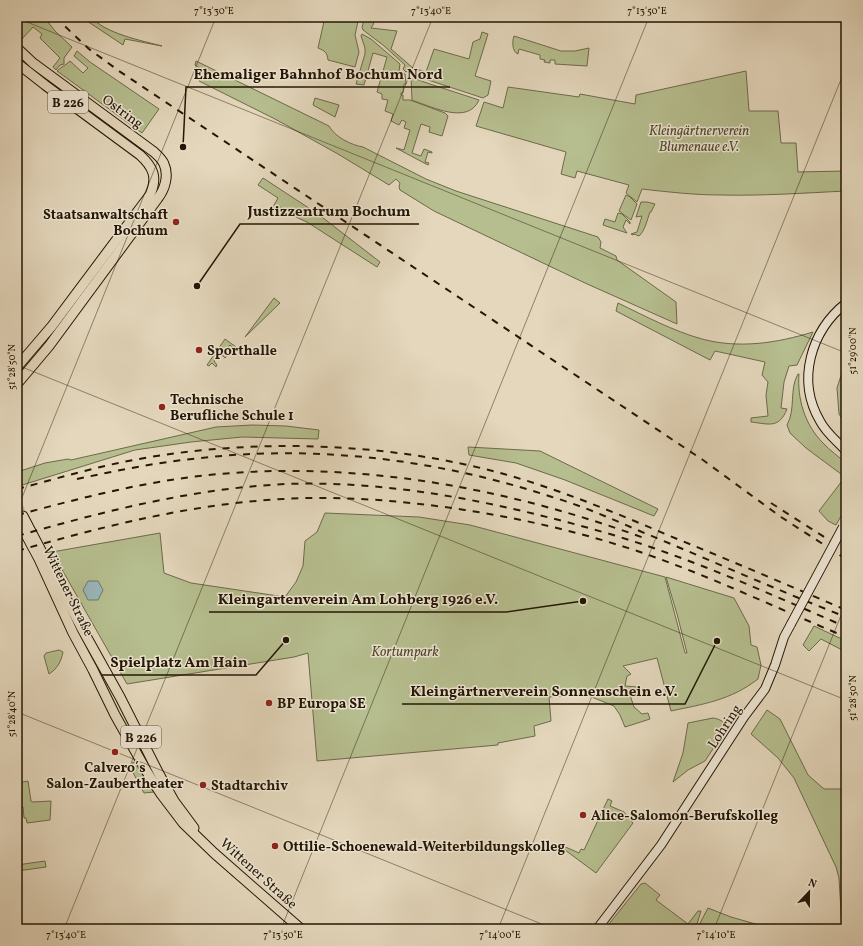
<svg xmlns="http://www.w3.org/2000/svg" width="863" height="946" font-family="Vollkorn,serif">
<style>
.green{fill:#b6be8f;stroke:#6c6a4a}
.water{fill:#9ab7bb;stroke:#6a7772}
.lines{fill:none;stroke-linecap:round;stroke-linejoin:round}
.primary-tunnel{stroke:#bdb097;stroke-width:9;stroke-dasharray:9 4.5;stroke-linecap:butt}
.secondary-casing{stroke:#231604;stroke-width:10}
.primary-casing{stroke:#231604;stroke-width:11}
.secondary{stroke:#ede5d3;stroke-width:8}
.primary{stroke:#e4d7bc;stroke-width:9}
.rail{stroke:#231604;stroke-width:2;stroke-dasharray:7 7;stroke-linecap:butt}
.secondary-bridge-casing{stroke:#231604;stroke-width:10;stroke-linecap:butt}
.secondary-bridge{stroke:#ede5d3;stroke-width:8}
.ticks{fill:none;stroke:#231604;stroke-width:1;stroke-opacity:0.45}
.poi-dot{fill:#8f2418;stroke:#ede5d3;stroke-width:1.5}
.labels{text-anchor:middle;stroke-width:3;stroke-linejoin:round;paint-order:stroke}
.shield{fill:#ede5d3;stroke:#605442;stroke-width:1}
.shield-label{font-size:13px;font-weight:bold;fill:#231604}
.street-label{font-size:14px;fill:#231604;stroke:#ede5d3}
.park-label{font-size:14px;font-style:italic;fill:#4f482e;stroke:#ede5d3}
.poi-label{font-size:14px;font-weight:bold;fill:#231604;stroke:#ede5d3;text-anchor:start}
.leader{fill:none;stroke:#231604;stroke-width:1.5}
.callout-dot{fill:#231604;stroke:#ede5d3;stroke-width:1.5}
.callout-label{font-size:15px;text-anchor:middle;font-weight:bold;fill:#231604;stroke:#ede5d3;stroke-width:3;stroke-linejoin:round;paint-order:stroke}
.neatline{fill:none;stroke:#231604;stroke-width:1.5}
.ticks-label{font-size:10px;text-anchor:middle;fill:#231604}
</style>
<rect width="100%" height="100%" fill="#e4d7bc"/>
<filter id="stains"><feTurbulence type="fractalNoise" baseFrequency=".005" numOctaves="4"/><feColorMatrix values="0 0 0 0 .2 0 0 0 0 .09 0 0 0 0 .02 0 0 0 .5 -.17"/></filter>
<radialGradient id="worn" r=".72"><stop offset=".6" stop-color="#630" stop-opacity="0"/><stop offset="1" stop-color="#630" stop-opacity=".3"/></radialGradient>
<!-- green -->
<g class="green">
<polygon points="17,17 44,17 55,31 72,47 64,58 64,64 60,65 56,70 53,67 60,58 40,38 42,34 33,27 21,40 17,36"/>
<path d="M 81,17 L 92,17 C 103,33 143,41 162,46 L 125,39 L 123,45 Z"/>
<path d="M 325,17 L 359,17 L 355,35 L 359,52 L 355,67 L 328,60 C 327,52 325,51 318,48 Z"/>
<polygon points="365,17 375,17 373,25 371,28 397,31 391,49 413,68 426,72 434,49 469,59 473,42 480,39 482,32 488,34 475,76 491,81 488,95 483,98 422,78 419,77 421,76 409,70 406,72 403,69 405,65 383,45 363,30 362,27"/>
<polygon points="362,34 371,39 400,64 399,71 405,74 406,84 404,84 403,93 401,93 401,95 403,95 403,100 410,100 445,113 448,116 442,136 429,132 430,127 421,124 412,153 421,156 424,149 432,152 432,153 428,152 425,162 429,163 428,165 396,148 404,150 410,130 404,128 406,122 402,120 399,125 391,121 393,114 385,111 388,100 382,99 382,94 377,92 387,57 373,53 364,85 356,84 365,54 365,48 361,36"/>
<path d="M 514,36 L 561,51 L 575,51 L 589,48 L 587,66 L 555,64 L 555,60 L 550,60 L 550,63 L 544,62 L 545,60 L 540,59 L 540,55 L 519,49 L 518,54 C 512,52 512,41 514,36 Z"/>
<path d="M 77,51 L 90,62 L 159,109 L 142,133 L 57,71 C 61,67 66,65 70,61 L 83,73 L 88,68 L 74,56 Z"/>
<path d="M 196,61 L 329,126 C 335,137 351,145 363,147 L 426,179 L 456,191 L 598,237 L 601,242 L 600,248 L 616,256 L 617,260 L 676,302 L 677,324 L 585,283 L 434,211 L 400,190 L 399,187 L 400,183 L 396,179 L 389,185 L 338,154 L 275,119 L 199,81 L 204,74 L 201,69 L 195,65 Z"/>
<path d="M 746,71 L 749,111 L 778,111 L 781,143 L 796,143 L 798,172 L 845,171 L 846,191 C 804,193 763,196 721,195 C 695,195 668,192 642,189 L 637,202 L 626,193 L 629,185 L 577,171 L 575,178 L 561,174 L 566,152 L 476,126 L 484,102 L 503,108 L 508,87 L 579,97 L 580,94 L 635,104 L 636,95 Z"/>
<path d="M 411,77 L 424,82 L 479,100 C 468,125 433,107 414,101 L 412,100 Z"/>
<polygon points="315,98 339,105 335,117 313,105"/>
<polygon points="263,178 318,214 380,262 377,267 307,222 298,218 280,207 275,210 272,213 270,212 278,198 258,185"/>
<polygon points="626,195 630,197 637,204 631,220 619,211"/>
<path d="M 641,202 L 647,202 L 655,204 L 651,212 L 650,212 C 647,220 645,231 639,236 L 634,234 L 633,235 L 631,234 L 637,232 L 642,216 L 636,217 Z"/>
<polygon points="618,213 622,214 630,222 630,224 626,220 623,227 627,233 603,225 605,219 615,222"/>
<polygon points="274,298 280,303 245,337"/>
<path d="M 618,303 C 645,316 673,331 702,339 C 739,349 777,343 813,332 L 797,365 L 789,366 L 784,382 L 781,408 L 787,409 C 779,429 769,424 751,422 L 751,418 L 768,416 L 766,395 L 768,382 L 762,375 L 765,362 L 715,351 L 710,360 L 616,311 Z"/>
<polygon points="225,339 236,347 234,349 230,345 223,352 227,356 225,358 221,354 214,361 217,365 216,367 212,363 209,366 207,365"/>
<polygon points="846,360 846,425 839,414 837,388"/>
<path d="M 798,374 L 799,374 C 797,399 805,425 823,443 C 830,451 839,456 846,464 L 846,507 L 836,525 L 828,521 L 819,511 L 845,477 L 806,448 L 790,433 L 787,425 C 796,409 789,389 798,374 Z"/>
<polygon points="252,425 286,426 319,430 318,439 242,437 191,442 135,450 19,486 17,483 17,472 45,463 68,459 71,460 216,427"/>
<polygon points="468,447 540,451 658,509 654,516 565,480 516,463 469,455"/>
<path d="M 325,513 L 419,517 L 470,525 L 665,577 L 685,653 L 687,653 L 677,614 L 666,577 L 734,598 L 749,626 L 751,645 L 757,647 L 761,665 L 758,679 C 731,700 704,704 671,711 L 657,658 L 623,666 L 631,674 L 627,676 L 625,686 L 637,687 L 638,692 L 640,692 L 640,693 L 630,695 L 634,707 L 642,714 L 648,713 L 650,719 L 625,727 L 620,715 L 614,706 L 584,694 L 549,697 L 551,721 L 534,726 L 535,736 L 498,743 L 498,745 L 317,761 L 308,653 L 294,657 L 127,684 L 52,552 L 160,533 L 164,573 L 191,583 L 285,597 L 296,582 L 303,566 L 305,541 L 317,532 Z"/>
<polygon points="814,626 846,641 846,652 821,639 809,651 803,645"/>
<path d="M 59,650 L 63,652 C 61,662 57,669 49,674 L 44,656 L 46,653 Z"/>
<polygon points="767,710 780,719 808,775 824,789 846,789 846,929 842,929 839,878 836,867 794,778 778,758 751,734"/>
<path d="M 713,718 C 719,719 724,721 726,727 L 726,729 L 705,761 L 688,770 L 673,782 L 683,753 L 688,723 Z"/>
<polygon points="133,762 135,763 154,792 144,793 130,767"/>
<polygon points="28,781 31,801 33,802 51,801 50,820 27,823 26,818 24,818 23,807 17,808 17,783"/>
<polygon points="608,799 612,801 610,806 624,812 633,823 596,873 561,847 561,845 579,853 581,849 584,850"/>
<polygon points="45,861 46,867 17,871 17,865"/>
<polygon points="645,883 660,895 656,900 688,924 698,911 701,911 697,924 699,925 708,908 731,917 773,929 605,929 641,884"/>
</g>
<!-- water -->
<polygon class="water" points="88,581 98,581 103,590 98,600 88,600 83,590"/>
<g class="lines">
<!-- primary-tunnel -->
<polyline class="primary-tunnel" points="17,503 23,516"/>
<!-- secondary casing -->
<g class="secondary-casing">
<g id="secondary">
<path d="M 846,303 C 811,331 796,380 820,421 C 826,433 837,441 846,451"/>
<polyline points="597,929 661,845 744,717 765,689 775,665 784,637 791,624"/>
</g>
</g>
<!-- primary casing -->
<g class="primary-casing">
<g id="primary">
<path d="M 17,48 L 33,63 L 154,152 C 157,155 162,159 164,164 C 169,175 165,189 158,198 L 49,346 L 17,384"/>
<path d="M 17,63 L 45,85 L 140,155 C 153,167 158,177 150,195 L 52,326 L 17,367"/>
<polyline points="23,516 81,627 120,697 159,774 174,801 194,828"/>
<polyline points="17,518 39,559 73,633 93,670 115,715 147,772 161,794 183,823 214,853 301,929"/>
</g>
</g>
<!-- secondary -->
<use href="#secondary" class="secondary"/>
<!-- primary -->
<use href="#primary" class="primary"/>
<!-- rail -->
<g class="rail">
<polyline points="55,17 89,49 119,71 703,460 781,517 846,559"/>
<path d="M 77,479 C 115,471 153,463 192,459 C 313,444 437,459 552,497 C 583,506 612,519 642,532 C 710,560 777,590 846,617"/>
<path d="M 17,489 C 48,481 78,472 109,465 C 235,437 380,440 504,474 C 561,490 616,513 670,536 C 729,560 788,585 846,610"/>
<polyline points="771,503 846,551"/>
<path d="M 17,515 C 70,501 123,487 177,479 C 334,456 496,484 644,538"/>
<path d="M 17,536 C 105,511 195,488 287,484 C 372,481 457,495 539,515 C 579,525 620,536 659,550 C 722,572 784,600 846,627"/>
<path d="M 17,551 C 104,526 192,504 283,499 C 314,497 346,498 378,500 C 468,507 558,524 643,553 C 712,577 779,609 846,637"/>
</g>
<!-- secondary-bridge casing -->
<g class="secondary-bridge-casing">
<polyline id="secondary-bridge" points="791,624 843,527"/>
</g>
<!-- secondary-bridge -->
<use href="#secondary-bridge" class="secondary-bridge"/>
</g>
<!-- ticks -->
<path class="ticks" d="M 17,18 L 846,353M 17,365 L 846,700M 17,510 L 216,17M 17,712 L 554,929M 64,929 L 433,17M 281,929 L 649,17M 498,929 L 846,67M 714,929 L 846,603"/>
<!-- markers -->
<g class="poi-dot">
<circle cx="176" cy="222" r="4"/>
<circle cx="199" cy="350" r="4"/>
<circle cx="162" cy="407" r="4"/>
<circle cx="269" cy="703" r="4"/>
<circle cx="115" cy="752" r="4"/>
<circle cx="203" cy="785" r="4"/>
<circle cx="583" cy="815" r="4"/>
<circle cx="275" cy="846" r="4"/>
</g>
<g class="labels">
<!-- shield labels -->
<g class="shield">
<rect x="48" y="91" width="40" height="22" rx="3"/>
<rect x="121" y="726" width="40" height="22" rx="3"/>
</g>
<g class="shield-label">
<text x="68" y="107">B 226</text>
<text x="141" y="742">B 226</text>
</g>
<!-- street labels -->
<g class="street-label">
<text transform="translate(123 111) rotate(36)" y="5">Ostring</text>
<text transform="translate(69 591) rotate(64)" y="5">Wittener Straße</text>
<text transform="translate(724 726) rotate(-57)" y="5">Lohring</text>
<text transform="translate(259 873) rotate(42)" y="5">Wittener Straße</text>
</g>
<!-- park labels -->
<g class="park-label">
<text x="699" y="135">Kleingärtnerverein<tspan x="699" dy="16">Blumenaue e.V.</tspan></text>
<text x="405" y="656">Kortumpark</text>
</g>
<!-- poi labels -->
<g class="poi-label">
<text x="168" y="219" text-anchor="end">Staatsanwaltschaft<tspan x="168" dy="16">Bochum</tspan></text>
<text x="207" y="355">Sporthalle</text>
<text x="170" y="404">Technische<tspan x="170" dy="16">Berufliche Schule 1</tspan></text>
<text x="277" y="708">BP Europa SE</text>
<text x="115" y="772" text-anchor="middle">Calvero´s<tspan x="115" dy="16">Salon-Zaubertheater</tspan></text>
<text x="211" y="790">Stadtarchiv</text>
<text x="591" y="820">Alice-Salomon-Berufskolleg</text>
<text x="283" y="851">Ottilie-Schoenewald-Weiterbildungskolleg</text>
</g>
</g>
<!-- callouts -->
<path class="leader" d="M183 147L186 87H450M197 286L240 224H419M583 601L506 612H209M286 640L256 675H102M717 641L685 704H402"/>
<g class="callout-dot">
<circle cx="183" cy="147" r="4"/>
<circle cx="197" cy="286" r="4"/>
<circle cx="583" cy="601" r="4"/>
<circle cx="286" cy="640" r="4"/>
<circle cx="717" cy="641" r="4"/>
</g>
<g class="callout-label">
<text x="318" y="79">Ehemaliger Bahnhof Bochum Nord</text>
<text x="329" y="216">Justizzentrum Bochum</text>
<text x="358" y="604">Kleingartenverein Am Lohberg 1926 e.V.</text>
<text x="179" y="667">Spielplatz Am Hain</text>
<text x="544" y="696">Kleingärtnerverein Sonnenschein e.V.</text>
</g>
<!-- margin -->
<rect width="863" height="946" fill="none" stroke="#e4d7bc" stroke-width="44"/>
<!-- north arrow -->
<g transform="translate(809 892) rotate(22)" stroke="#ede5d3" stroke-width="3" paint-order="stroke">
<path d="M0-3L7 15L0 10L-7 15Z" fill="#231604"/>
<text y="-6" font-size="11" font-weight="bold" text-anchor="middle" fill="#231604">N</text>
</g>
<rect x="22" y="22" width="819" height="902" class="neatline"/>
<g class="ticks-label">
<text x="214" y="14">7°13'30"E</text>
<text x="431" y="14">7°13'40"E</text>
<text x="647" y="14">7°13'50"E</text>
<text transform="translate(852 351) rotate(-90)" y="4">51°29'00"N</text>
<text transform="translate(11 367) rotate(-90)" y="4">51°28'50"N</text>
<text transform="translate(852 698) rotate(-90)" y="4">51°28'50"N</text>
<text transform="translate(11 714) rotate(-90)" y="4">51°28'40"N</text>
<text x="66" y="938">7°13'40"E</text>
<text x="283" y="938">7°13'50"E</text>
<text x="500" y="938">7°14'00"E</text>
<text x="716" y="938">7°14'10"E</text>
</g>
<rect width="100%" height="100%" filter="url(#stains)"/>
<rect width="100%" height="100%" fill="url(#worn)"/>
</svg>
